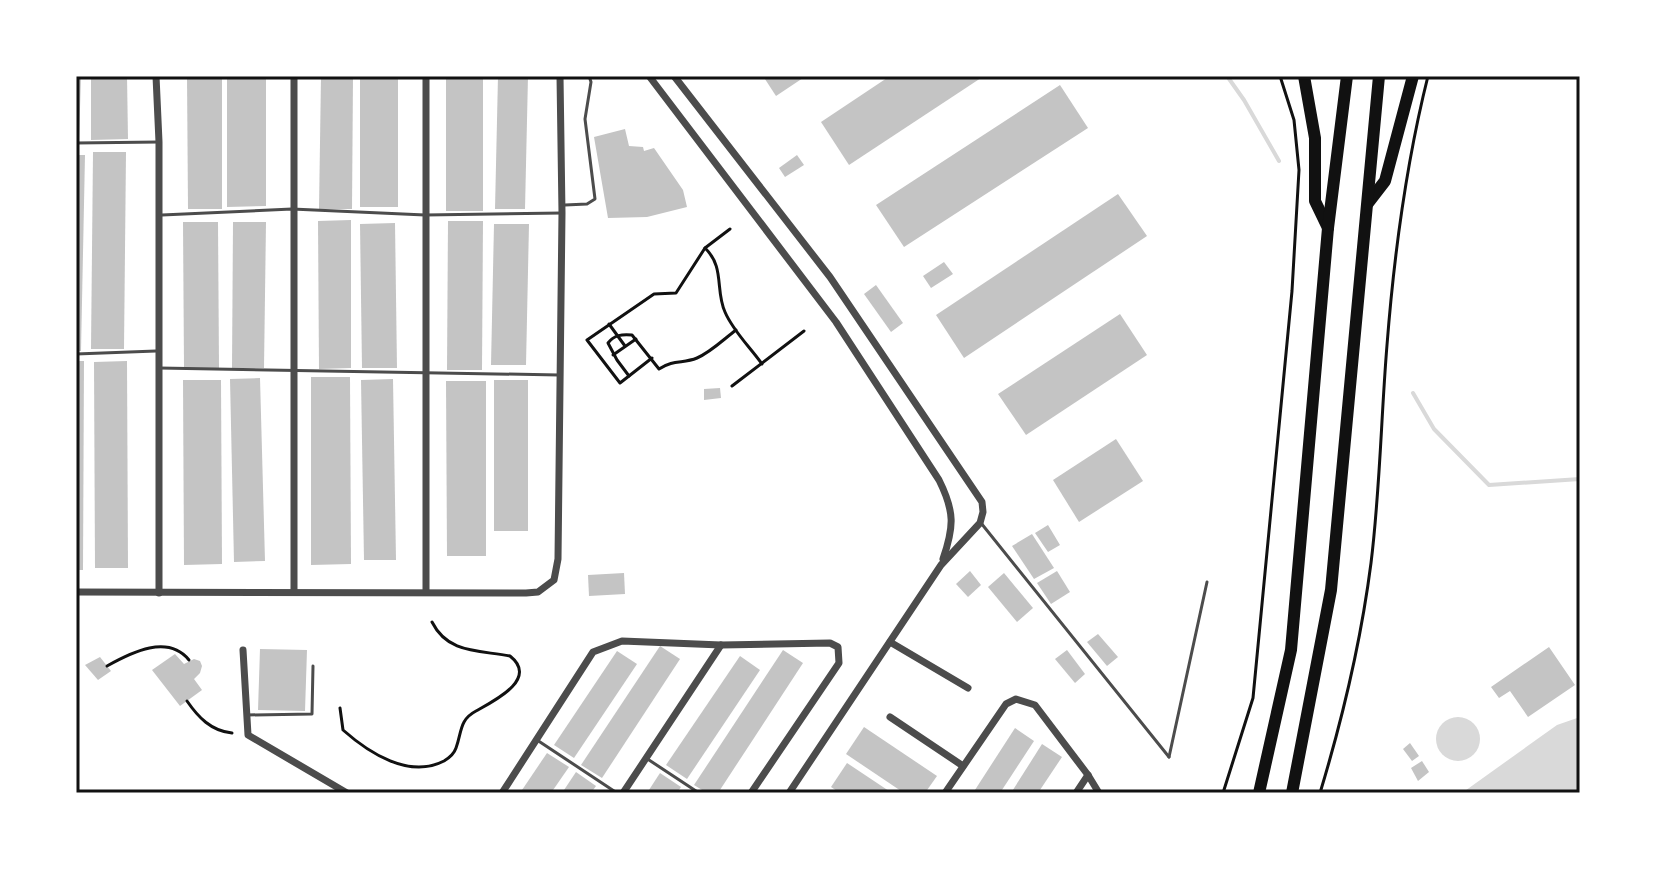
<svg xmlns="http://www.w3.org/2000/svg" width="1656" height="869" font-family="'PT Sans Narrow',sans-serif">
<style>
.water{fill:#d9d9d9}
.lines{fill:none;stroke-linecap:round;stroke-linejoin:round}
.stream{stroke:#d9d9d9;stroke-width:4}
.building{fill:#c4c4c4}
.path{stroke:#111;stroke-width:3}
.service{stroke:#4c4c4c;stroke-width:3}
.minor{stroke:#4c4c4c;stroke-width:7}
.motorway{stroke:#111;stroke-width:12}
.neatline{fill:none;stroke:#111;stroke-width:3}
</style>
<rect width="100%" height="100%" fill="#fff"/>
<!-- water -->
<g class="water">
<polygon points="1580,717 1580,790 1576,793 1462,793 1557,725"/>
<circle cx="1458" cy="739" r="22"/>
</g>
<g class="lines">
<!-- stream -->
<g class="stream">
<polyline points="1227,76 1244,100 1279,161"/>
<polyline points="1413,393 1434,429 1489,485 1580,479"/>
</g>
</g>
<!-- building -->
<g class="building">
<polygon points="76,76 81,76 79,140 76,140"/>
<polygon points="91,76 127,76 128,139 91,140"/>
<polygon points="187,76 222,76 222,209 188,209"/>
<polygon points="227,76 266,76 266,206 227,207"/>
<polygon points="321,76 353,76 352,209 319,209"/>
<rect x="360" y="76" width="38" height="131"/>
<rect x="446" y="76" width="37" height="135"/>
<polygon points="498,76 528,76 525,209 495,209"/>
<polygon points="763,76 806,76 776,96"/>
<polygon points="890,76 984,76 849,165 821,122"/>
<polygon points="1060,85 1088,128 904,247 876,205"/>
<polygon points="625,129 629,146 643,147 644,151 654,148 683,190 687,207 647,217 608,218 594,137"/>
<polygon points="93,152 126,152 124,349 91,349"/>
<polygon points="76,155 85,155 81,351 76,351"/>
<polygon points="797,155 804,165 785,177 779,168"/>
<polygon points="1118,194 1147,236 964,358 936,315"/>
<polygon points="351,220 351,368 319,369 318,221"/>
<polygon points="448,221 483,221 482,370 447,370"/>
<polygon points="183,222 218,222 219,368 184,368"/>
<polygon points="233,222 266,222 264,368 232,368"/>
<polygon points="395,223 397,368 362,368 360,224"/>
<polygon points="494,224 529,224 526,365 491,365"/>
<polygon points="944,262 953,274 931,288 923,276"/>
<polygon points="876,285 903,323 891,332 864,294"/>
<polygon points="1120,314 1147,355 1026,435 998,394"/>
<polygon points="76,361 84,361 83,570 76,570"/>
<polygon points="127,361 128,568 95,568 94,362"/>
<polygon points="311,377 350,377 351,564 311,565"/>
<polygon points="260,378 265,561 234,562 230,379"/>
<polygon points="393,379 396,560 364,560 361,380"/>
<polygon points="183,380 221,380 222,564 184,565"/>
<rect x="494" y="380" width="34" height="151"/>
<polygon points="446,381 486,381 486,556 447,556"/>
<polygon points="720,388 721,398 704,400 704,389"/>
<polygon points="1116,439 1143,481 1079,522 1053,480"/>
<polygon points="1048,525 1060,545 1048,552 1035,533"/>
<polygon points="1032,534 1054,568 1034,579 1012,546"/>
<polygon points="970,571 981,585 968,597 956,584"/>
<polygon points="1057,571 1070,592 1051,604 1037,583"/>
<polygon points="624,573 625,594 589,596 588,575"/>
<polygon points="1004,573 1033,608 1017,622 988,587"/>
<polygon points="1098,634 1118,657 1107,666 1087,642"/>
<polygon points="660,646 680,659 602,778 581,765"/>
<polygon points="1549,647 1575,685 1528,717 1510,691 1499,698 1491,687"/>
<polygon points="260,649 307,650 305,711 258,710"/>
<polygon points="783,650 803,663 718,793 707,793 694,785"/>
<polygon points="1067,650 1085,674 1075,683 1055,659"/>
<polygon points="617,651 637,664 574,758 554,745"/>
<polygon points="175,654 184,664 194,659 200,661 202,666 200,673 194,679 202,690 180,706 152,670"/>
<polygon points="740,656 760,670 687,779 666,765"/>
<polygon points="100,657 111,671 98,680 85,665"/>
<polygon points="864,727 937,776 925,793 904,793 846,754"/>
<polygon points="1015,728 1034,741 1000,793 973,793"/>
<polygon points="1410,743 1419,756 1412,761 1403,749"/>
<polygon points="1042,744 1062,757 1038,793 1011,793"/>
<polygon points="547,753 569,767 551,793 520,793"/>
<polygon points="1422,761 1429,772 1418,781 1411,768"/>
<polygon points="847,763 892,793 840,793 831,787"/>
<polygon points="576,772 596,786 591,793 562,793"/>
<polygon points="660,773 681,787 677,793 647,793"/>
</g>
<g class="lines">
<!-- path -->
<g class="path">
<path d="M 705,248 C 725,267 715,290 725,312 C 733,331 750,347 762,364"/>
<polyline points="609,324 625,346"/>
<polyline points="613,355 636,339"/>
<polyline points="652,358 620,383 587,340 654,294 676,293 705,248 730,229"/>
<path d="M 629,376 L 617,360 L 608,343 C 614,335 622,334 632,335 L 659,369 C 674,359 683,364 697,358 C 711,352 724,339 736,330"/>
<polyline points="732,386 804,331"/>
<path d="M 107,666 C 132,652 168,634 189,660"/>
<path d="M 187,701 C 198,717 211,731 232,733"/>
<path d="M 340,708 L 343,730 C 369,753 409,779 444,761 C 449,758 454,754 456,748 C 462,732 459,720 476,711 C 494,701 539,679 510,656 C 479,650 448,654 432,622"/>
<polyline points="1223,793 1253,698 1292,291 1299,170 1294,120 1280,76"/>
<path d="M 1320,793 C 1343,717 1361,641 1371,563 C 1380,491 1381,418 1387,345 C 1394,255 1406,164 1428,76"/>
</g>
<!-- service -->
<g class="service">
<polyline points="76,143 159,142"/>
<polyline points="565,205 587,204 595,199 585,119 591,82 589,76"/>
<polyline points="162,215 292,209 425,215 562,213"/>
<polyline points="76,354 156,351"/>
<polyline points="159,368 559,375"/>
<polyline points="981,523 1169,757"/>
<polyline points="247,715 312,714 313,666"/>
<polyline points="537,740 617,793"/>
<polyline points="1169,757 1207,582"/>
<polyline points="646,758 699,793"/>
</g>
<!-- minor -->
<g class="minor">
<polyline points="156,76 159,142 159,593"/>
<polyline points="294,76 294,591"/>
<polyline points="426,76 426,592"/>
<path d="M 649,76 L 836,322 L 939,480 C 955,512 954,527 943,559"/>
<polyline points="674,76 830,277 982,502 983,512 980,523 941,565 789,793"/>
<polyline points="76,592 526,593 538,592 554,580 558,559 562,213 560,76"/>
<polyline points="890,642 968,688"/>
<polyline points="243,650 248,735 347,793"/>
<polyline points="890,717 963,766"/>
<polyline points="502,793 593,652 622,641 721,645 830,643 838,647 839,663 751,793"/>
<polyline points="623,793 721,645"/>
<polyline points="945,793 1006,704 1016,699 1035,705 1088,775 1099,793"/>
<polyline points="1076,793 1088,775"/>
</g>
<!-- motorway -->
<g class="motorway">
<polyline points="1304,76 1315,138 1315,201 1328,228"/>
<polyline points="1368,203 1385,181 1413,76"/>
<polyline points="1259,793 1291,650 1328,228 1347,76"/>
<polyline points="1292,793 1331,590 1379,76"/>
</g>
</g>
<!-- border -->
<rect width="1656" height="869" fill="none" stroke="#ffffff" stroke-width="156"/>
<rect x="78" y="78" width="1500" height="713" class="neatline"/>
</svg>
